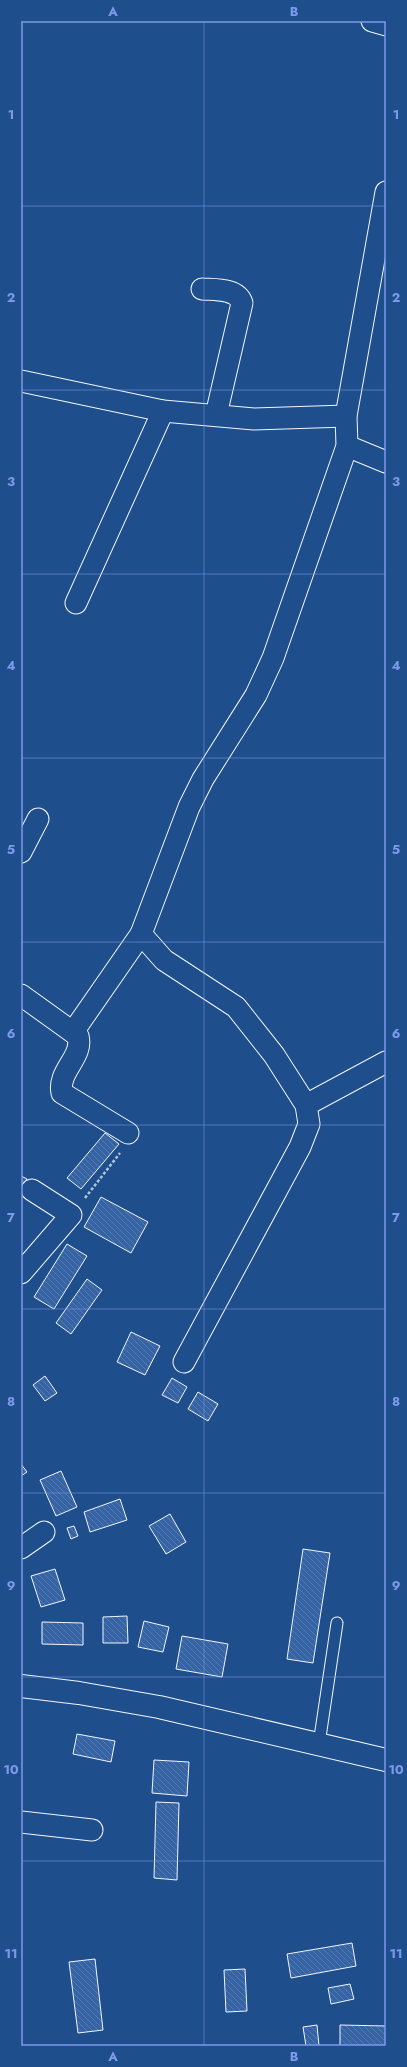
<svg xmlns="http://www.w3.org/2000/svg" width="407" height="2067" font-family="Jost,sans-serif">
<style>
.building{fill:url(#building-back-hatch);stroke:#f2f6ff}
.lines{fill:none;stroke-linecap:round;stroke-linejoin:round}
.service-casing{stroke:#f2f6ff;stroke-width:13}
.minor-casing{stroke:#f2f6ff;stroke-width:23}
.tertiary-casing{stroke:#f2f6ff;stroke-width:24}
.path{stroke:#b3c4dc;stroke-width:2.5;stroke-dasharray:3 2;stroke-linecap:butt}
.service{stroke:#1f4e8c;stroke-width:11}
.minor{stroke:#1f4e8c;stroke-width:21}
.tertiary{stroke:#1f4e8c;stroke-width:22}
.grid{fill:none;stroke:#7d9aea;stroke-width:1;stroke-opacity:0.55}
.neatline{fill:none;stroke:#7d9aea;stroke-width:1.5}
.grid-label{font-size:13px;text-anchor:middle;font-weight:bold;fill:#7d9aea}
</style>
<defs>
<pattern id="building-back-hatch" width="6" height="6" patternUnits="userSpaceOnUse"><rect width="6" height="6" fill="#3563a3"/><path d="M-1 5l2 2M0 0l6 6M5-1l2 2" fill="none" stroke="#537ab1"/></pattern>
</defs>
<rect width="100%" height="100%" fill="#1f4e8c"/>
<!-- building -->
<g class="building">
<polygon points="105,1133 119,1144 81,1189 67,1178"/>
<polygon points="21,1176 27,1179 21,1188"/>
<polygon points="101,1197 148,1222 131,1253 84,1227"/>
<polygon points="67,1244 87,1256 54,1309 34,1297"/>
<polygon points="87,1279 102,1290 71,1334 56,1323"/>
<polygon points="131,1332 160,1346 145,1375 117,1362"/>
<polygon points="45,1376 57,1393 45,1401 33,1385"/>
<polygon points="172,1378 187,1387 178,1403 162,1395"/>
<polygon points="198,1392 218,1404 208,1421 188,1409"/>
<polygon points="21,1464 27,1472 21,1476"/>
<polygon points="61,1471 77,1507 56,1516 40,1480"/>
<polygon points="120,1499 127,1520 90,1532 84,1512"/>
<polygon points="170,1514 186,1542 166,1554 149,1526"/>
<polygon points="74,1526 78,1536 71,1539 67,1528"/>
<polygon points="303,1549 330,1553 313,1663 287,1659"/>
<polygon points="55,1569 65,1600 41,1607 31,1576"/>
<polygon points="127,1616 128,1643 103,1643 103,1617"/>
<polygon points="144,1621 169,1627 163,1652 138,1647"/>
<polygon points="42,1622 83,1623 83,1645 42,1644"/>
<polygon points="182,1636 228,1644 222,1677 176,1669"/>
<polygon points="77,1734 115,1741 111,1762 73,1754"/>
<polygon points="154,1760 189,1762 187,1796 152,1793"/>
<polygon points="156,1802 179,1803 177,1880 154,1878"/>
<polygon points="352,1943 356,1966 291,1978 287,1954"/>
<polygon points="95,1959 103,2030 78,2033 69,1962"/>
<polygon points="245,1969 247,2011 226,2012 224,1970"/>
<polygon points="350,1984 354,1999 331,2004 328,1988"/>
<polygon points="317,2025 319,2046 306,2046 303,2027"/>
<polygon points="340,2025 386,2026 386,2046 340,2046"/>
</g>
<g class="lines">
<!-- service casing -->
<g class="service-casing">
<polyline id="service" points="319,1744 337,1623"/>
</g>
<!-- minor casing -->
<g class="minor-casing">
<g id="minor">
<polyline points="372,21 386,25"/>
<path d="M 202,289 C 215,290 237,288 242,303 L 216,415"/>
<polyline points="21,381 163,411 254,419 346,416"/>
<polyline points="347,446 386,462"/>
<polyline points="76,603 163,411"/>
<polyline points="21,852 38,819"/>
<path d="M 21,995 L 78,1036 C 84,1057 57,1071 62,1093 L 128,1133"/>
<polyline points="73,1032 141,934"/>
<polyline points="306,1105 386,1062"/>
<polyline points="21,1273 71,1215 32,1190"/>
<polyline points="184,1362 300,1147 309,1124 306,1105 274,1055 236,1007 164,960 141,934 189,807 203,779 256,695 273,658 347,446 346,416 386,192"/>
<polyline points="21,1548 44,1532"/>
<polyline points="21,1822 92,1830"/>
</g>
</g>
<!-- tertiary casing -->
<g class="tertiary-casing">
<polyline id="tertiary" points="21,1686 79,1693 159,1707 386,1760"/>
</g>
<!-- path -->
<polyline class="path" points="85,1198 120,1153"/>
<!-- service -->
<use href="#service" class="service"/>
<!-- minor -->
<use href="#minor" class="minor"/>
<!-- tertiary -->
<use href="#tertiary" class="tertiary"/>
</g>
<!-- grid -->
<path class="grid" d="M 204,21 L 204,2046M 21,206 L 386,206M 21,390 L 386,390M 21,574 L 386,574M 21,758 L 386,758M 21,942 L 386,942M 21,1125 L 386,1125M 21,1309 L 386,1309M 21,1493 L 386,1493M 21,1677 L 386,1677M 21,1861 L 386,1861"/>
<!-- border -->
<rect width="407" height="2067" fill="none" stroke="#1f4e8c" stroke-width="44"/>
<rect x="22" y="22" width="363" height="2023" class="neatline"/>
<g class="grid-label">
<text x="113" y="16">A</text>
<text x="294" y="16">B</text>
<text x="11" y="119">1</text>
<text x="396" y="119">1</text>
<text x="11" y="302">2</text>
<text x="396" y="302">2</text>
<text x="11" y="486">3</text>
<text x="396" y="486">3</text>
<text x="11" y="670">4</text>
<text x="396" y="670">4</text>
<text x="11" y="854">5</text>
<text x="396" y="854">5</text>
<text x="11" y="1038">6</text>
<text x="396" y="1038">6</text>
<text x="11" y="1222">7</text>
<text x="396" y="1222">7</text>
<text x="11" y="1406">8</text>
<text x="396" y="1406">8</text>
<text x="11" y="1590">9</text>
<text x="396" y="1590">9</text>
<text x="11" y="1774">10</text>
<text x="396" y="1774">10</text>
<text x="11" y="1958">11</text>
<text x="396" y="1958">11</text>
<text x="113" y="2061">A</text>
<text x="294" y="2061">B</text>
</g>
</svg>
